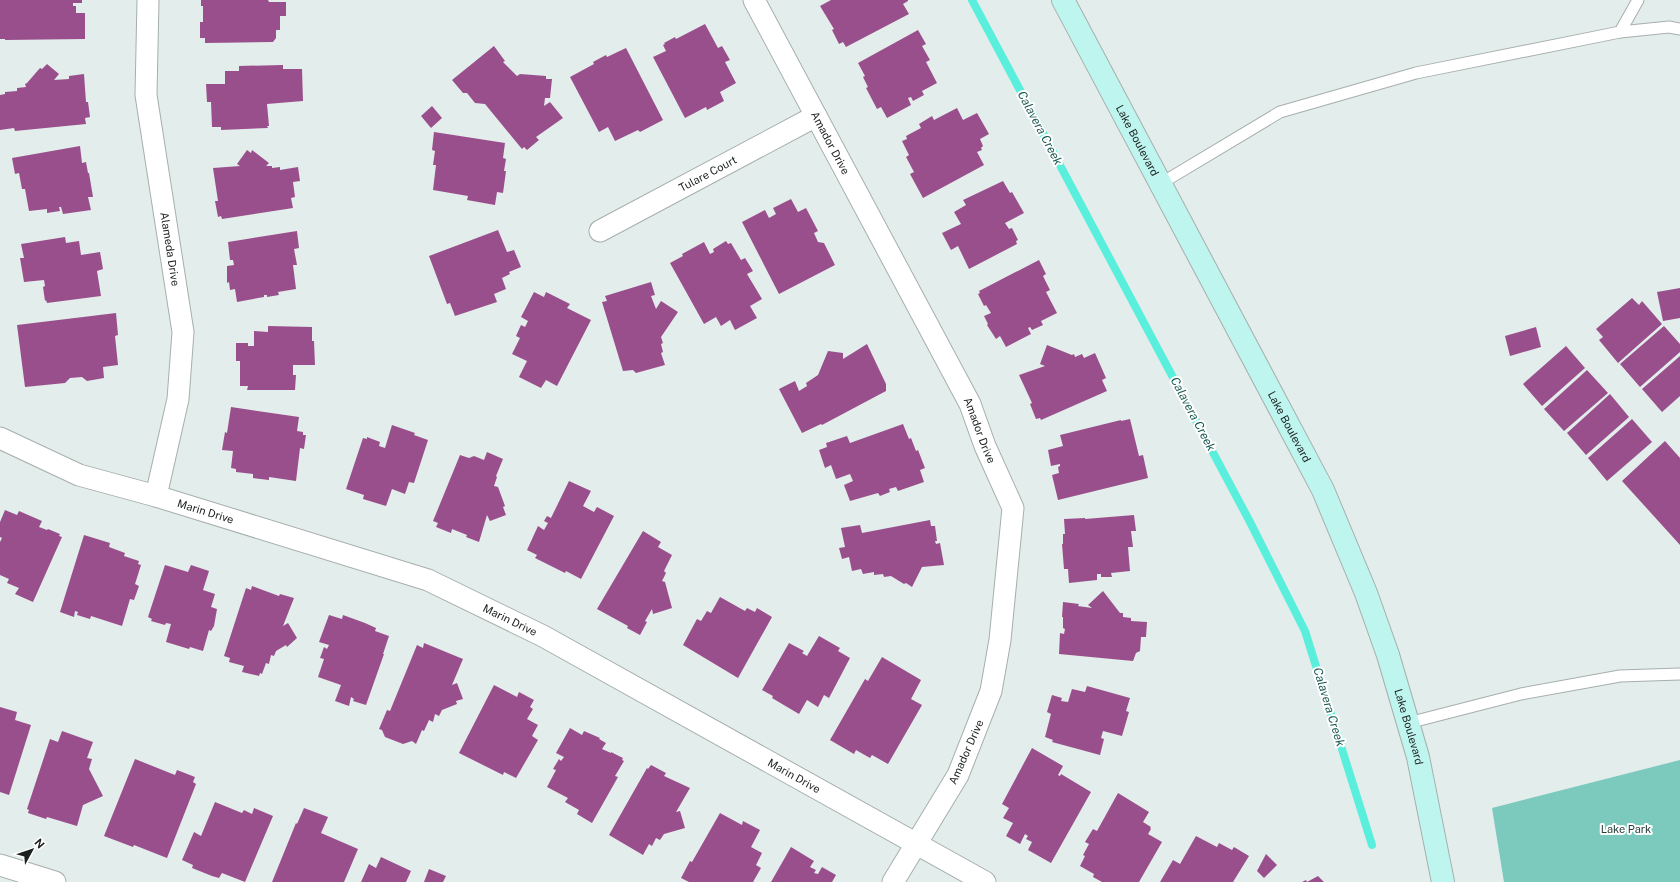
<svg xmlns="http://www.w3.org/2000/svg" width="1680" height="882" font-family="'Public Sans',sans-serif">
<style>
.green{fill:#7cc9bd}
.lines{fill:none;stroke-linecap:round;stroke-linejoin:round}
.stream{stroke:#59efdc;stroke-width:8}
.building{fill:#9a4f8d}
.service-casing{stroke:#a6afad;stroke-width:13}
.minor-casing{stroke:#a6afad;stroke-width:23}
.secondary-casing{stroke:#a6afad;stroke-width:24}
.service{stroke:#fff;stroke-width:11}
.minor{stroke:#fff;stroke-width:21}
.secondary{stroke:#bef5ef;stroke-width:22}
.labels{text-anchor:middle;stroke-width:4;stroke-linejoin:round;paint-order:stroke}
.street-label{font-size:11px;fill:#1c201f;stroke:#fff}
.park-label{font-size:11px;fill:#253e3a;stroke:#fff}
.water-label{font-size:12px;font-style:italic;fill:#1b5951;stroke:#fff}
</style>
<rect width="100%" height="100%" fill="#e3edeb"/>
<!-- green -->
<polygon class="green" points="1680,760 1680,882 1504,882 1492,808"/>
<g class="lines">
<!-- stream -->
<polyline class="stream" points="972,0 1250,522 1305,631 1372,845"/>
</g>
<!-- building -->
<g class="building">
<polygon points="0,0 82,0 82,3 73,3 73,6 76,6 76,13 85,13 85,39 5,40 5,39 0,39"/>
<polygon points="201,0 268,0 269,2 286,2 286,16 280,16 280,30 276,30 276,38 273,42 205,43 205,38 200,38 200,22 203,22 203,6 201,6"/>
<polygon points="831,0 908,0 908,1 903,4 909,14 846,47 843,42 839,44 832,30 834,29 820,6"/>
<polygon points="705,24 718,48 722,46 730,60 725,62 736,83 720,92 724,101 707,110 706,107 685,118 653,57 666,51 663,45 665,44 664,43 675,37 676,39"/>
<polygon points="918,30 926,44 922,46 930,60 926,62 937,83 922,91 924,95 913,101 911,97 908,98 911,105 887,118 881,107 877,109 866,88 868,87 863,77 865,76 858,63"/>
<polygon points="494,46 505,61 503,62 517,76 520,74 546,76 546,79 552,79 550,98 545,98 544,106 550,102 563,118 536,137 539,140 527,150 524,147 522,149 485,104 475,103 467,93 463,93 452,80"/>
<polygon points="626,48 663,120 640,132 638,130 615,141 608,127 599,132 570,77 594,64 593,62 606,55 607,57"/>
<polygon points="47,64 59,74 54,80 69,79 69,76 84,74 86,102 88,102 90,117 85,118 86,124 15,131 14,128 0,130 0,95 5,94 5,92 17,91 17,88 26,87 25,84 27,83 40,68 42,69"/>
<polygon points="283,65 283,69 302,69 303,101 267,104 269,126 267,126 268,128 221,130 221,127 212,127 211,102 207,102 206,84 225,84 225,71 239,71 239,66"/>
<polygon points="432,106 442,118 431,128 421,116"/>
<polygon points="957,108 963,120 977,113 989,134 980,139 983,146 981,148 982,150 977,152 984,165 923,198 910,174 914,172 906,157 909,155 902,141 907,139 906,136 921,128 919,124 932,116 934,120"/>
<polygon points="434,132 505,143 503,158 506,159 504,171 506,171 503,193 497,192 495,205 467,200 468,196 433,190 436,165 433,165 435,151 432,150"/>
<polygon points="80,146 82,163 86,162 88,173 89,173 93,197 88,197 91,210 63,214 61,207 59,207 60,211 47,213 47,209 29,211 25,189 22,189 19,173 15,174 12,158"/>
<polygon points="247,150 251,153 252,150 269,163 266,166 272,166 272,168 280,167 280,170 298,167 300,181 293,182 295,197 291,198 293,208 222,219 221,216 218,217 215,201 218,201 213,168 240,166 237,164"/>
<polygon points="1003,181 1010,193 1012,192 1024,213 1005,223 1009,229 1012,228 1018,240 1016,241 1017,244 969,269 958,246 951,250 942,233 961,224 954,212 966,205 963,200"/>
<polygon points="791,199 798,212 806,208 818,231 814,233 818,242 824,243 835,265 779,294 742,222 765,210 769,218 776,214 773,208"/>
<polygon points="498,230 507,252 514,250 521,267 509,272 510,274 502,278 506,289 494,294 497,302 455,316 450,303 447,304 429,256"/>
<polygon points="297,231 299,248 294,249 297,265 293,265 296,289 278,292 279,295 267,297 267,295 264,295 264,297 237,302 235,289 230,290 229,282 227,283 227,266 234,265 233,260 230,260 228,242"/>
<polygon points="65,237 66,243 79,241 81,255 100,252 103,269 97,271 101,296 47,303 46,300 45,301 43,287 45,286 44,280 24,282 20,258 24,258 21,244"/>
<polygon points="726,241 728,244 731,243 741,260 745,258 753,271 747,274 762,299 750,306 757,318 735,330 730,320 721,326 716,317 704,324 670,263 683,256 682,254 704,242 710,254 714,252 713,249"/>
<polygon points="1039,260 1046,274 1043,276 1050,290 1046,292 1057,313 1041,321 1043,325 1032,330 1030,327 1028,328 1031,334 1006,347 1000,336 996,339 987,325 988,324 984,316 991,313 986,305 984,306 978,294 980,293 979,291"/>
<polygon points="651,282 655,295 651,296 656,309 661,301 678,312 661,337 663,343 661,344 663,352 661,353 665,365 636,373 633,370 623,371 602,302 607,301 605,296"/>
<polygon points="1680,288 1680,318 1663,321 1657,292"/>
<polygon points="534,292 544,297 546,292 570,304 567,308 591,320 557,386 546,380 541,388 519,377 527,361 512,354 520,338 516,336 521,325 525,327 528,321 521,317"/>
<polygon points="1632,298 1639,305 1642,301 1662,324 1618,363 1599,340 1603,337 1596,329"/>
<polygon points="116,313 118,335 115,336 118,365 103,367 104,378 87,381 82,377 70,378 65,383 25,387 17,325"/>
<polygon points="268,326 312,327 312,341 314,341 315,365 293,365 293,375 296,375 295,390 247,390 248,386 240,386 240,361 236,361 236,343 248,343 248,346 254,346 254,331 268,332"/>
<polygon points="1664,326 1680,344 1680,352 1640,387 1620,364"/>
<polygon points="1536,327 1541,347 1510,356 1505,336"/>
<polygon points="867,344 886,384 886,391 822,425 821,424 802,433 779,389 795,381 799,391 807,386 806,383 818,375 828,351 843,353 843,359"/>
<polygon points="1047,345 1072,355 1074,354 1075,357 1082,354 1084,358 1095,353 1106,378 1102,380 1107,391 1041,420 1040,418 1036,419 1030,404 1032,403 1019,375 1045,366 1040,364"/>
<polygon points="1566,346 1585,368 1542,406 1523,384"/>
<polygon points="1680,356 1680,396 1662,412 1642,389"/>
<polygon points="1587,370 1608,393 1564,431 1544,409"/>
<polygon points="1610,394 1629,417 1586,455 1567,433"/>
<polygon points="231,407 299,417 297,431 303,432 303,435 306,435 304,449 300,448 296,481 269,477 269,480 253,478 253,474 236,472 236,469 231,468 233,451 222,450 225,432 227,433"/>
<polygon points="1130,419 1139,456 1143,455 1148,478 1058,500 1052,475 1059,473 1058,467 1060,466 1060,464 1051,466 1048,450 1063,446 1060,435 1121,420 1121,421"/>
<polygon points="1632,419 1652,442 1607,481 1588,458"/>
<polygon points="903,424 909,439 911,438 916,451 918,450 925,468 920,470 924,482 898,491 896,487 889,489 890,492 880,496 878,493 850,501 844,485 853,481 850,474 836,479 831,465 825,468 819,450 827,447 826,443 847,436 850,443"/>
<polygon points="392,425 415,433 414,435 428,440 414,483 409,482 405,494 392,489 386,506 363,499 364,495 346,489 363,438 367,439 367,437 380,442 379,446 385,448"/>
<polygon points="1665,441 1680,458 1680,545 1622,481"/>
<polygon points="487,452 503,459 496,476 497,477 494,486 498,487 505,506 503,507 506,515 490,521 487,515 479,542 466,537 467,535 452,529 451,533 436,527 438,523 433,521 460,455 469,458 474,456 484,460"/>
<polygon points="569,481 591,491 583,506 594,512 597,507 614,516 581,579 566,571 565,573 535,558 537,555 527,550 538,526 544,530 548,523 544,521 547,516 551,518"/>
<polygon points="5,510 17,515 19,511 42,521 39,527 47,530 48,529 60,534 59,536 62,537 33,602 15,594 19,588 7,583 9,579 0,575 0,542 2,538 0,537 0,522"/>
<polygon points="1134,515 1136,531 1131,531 1133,547 1128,547 1130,571 1111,573 1112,577 1101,577 1101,574 1097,574 1097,580 1069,583 1068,569 1064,569 1062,544 1063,544 1063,534 1065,534 1064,519 1085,518 1085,519"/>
<polygon points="930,520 931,526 935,526 937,541 935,541 936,544 940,543 944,565 922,567 912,587 906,583 904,584 891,576 884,577 883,574 874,575 874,572 863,574 861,569 852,571 849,557 842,559 839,548 845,547 841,528 860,525 862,533"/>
<polygon points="643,531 661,542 658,547 672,555 664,571 666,573 662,581 665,582 672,608 653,614 652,609 645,621 647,622 640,635 627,628 628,626 597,609"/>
<polygon points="84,535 110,543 109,547 125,553 124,556 139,561 138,564 141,565 135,584 139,586 134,600 130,599 122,626 91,616 90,619 77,615 78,612 75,611 74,617 60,612"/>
<polygon points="165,565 188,572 191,565 209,571 203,590 215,594 211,607 217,609 214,626 211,631 209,630 203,651 190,647 189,649 166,642 171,624 166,623 165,625 151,621 152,619 148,617"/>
<polygon points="252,586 279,596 280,594 294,598 283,626 288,623 297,638 287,647 286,645 276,651 274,656 271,655 269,664 266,663 262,674 260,673 259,676 242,672 244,666 229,662 230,658 224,656 246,588 251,590"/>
<polygon points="1103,591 1120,613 1123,613 1123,617 1131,618 1131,621 1147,622 1146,637 1141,637 1140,651 1136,653 1133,661 1059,654 1060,633 1064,634 1065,629 1063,628 1063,617 1062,617 1063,602 1079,604 1078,606 1092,608 1088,605"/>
<polygon points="720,597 745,611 747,608 755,612 757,608 772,617 738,678 683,645 697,619 701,621 707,611 711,613"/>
<polygon points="329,615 342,619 343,615 365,623 376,628 375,631 389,636 383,654 384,654 366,705 353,701 354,699 351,697 349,706 335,701 341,685 318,677 324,659 320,658 324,647 327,649 329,645 319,642"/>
<polygon points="819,636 840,648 838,651 850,658 829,698 824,695 818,707 807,700 799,714 772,698 773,696 762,690 789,643 804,651 802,653 807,656"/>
<polygon points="424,643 463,659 452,685 457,683 463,699 456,701 457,704 442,710 439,716 435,714 433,722 429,720 424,731 422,730 416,744 412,741 403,744 385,737 382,730 379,729 387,710 390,711 417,645 423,648"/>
<polygon points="882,657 921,680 911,699 922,705 888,764 872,755 870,758 856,750 854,754 830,740 865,679 868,681"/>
<polygon points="494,685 517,697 519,692 534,700 530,707 533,709 527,719 538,725 532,736 538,740 516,778 504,772 503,775 459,753"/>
<polygon points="1087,686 1130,698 1126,711 1129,712 1122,736 1103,731 1101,738 1104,739 1100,755 1052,742 1053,740 1045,737 1051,714 1047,712 1052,695 1062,698 1061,701 1068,702 1072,689 1085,692"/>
<polygon points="0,707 17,712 15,720 31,725 9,795 0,792"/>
<polygon points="570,728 582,735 584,731 600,738 599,739 606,743 602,749 611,753 611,752 623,758 622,760 624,761 615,776 618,777 592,823 577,814 579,810 565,802 568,798 547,787 556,770 553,769 559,759 561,761 564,757 556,753"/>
<polygon points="62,731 93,742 87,758 92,759 89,769 103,796 83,805 77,826 47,817 46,819 28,813 29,810 27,809 50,739 58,742"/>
<polygon points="1032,748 1063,766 1058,775 1060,776 1061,774 1091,792 1051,863 1028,850 1032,842 1026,839 1028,836 1025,834 1020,844 1006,836 1013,823 1003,818 1009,808 1002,804"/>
<polygon points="135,759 175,775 177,770 195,777 193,782 196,784 167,858 134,845 133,847 104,836"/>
<polygon points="651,765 666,773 664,776 690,788 676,812 680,811 685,828 664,834 660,840 656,838 652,846 649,844 643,855 609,835 647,768 648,769"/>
<polygon points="1118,793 1149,812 1143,822 1151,827 1150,828 1151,829 1148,834 1162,842 1139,882 1102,882 1093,877 1094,874 1080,866 1085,856 1083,855 1089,844 1085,842 1093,829 1097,831"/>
<polygon points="215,802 242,813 244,810 252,814 254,808 273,816 245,882 222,873 219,878 212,876 192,868 193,865 182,860 194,832 201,836"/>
<polygon points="304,808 328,817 321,833 358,849 344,882 272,882 296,823 297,824"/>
<polygon points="720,813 742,825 743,821 760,830 751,847 762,853 756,865 761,868 753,882 689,882 681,878 690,861 692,862"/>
<polygon points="1196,836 1217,847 1219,843 1232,850 1234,847 1249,856 1233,882 1160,882 1173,860 1180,864"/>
<polygon points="791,847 814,861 810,867 816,870 814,873 818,874 822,867 836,875 832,882 771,882"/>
<polygon points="1266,854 1277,865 1264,878 1257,871"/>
<polygon points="381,857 411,871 406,882 361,882 369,864 376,868"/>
<polygon points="429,869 446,876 443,882 424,882"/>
<polygon points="1318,876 1324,882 1302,882 1306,880 1307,882"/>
</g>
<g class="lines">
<!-- service casing -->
<g class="service-casing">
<g id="service">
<polyline points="1620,32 1638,0"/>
<polyline points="1160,184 1280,112 1416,73 1620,32 1669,27 1680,29"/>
<polyline points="1408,723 1521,694 1620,676 1680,674"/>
</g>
</g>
<!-- minor casing -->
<g class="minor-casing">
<g id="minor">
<path id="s1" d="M 148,0 L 146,95 L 183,332 L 178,399 L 156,496"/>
<path id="s2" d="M 754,0 L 970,404 L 985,446 L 1013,508 L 1000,640 L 991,691 L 958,775 L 893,882"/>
<path id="s3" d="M 600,231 L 816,116"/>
<path id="s4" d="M 0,438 L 79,475 L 156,496 L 428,580 L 543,636 L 985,882"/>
<polyline points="0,865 55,882"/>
</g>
</g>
<!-- secondary casing -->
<g class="secondary-casing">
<g id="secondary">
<path id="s5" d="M 1063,0 L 1323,490 L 1366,593 L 1388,655 L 1418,757 L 1443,882"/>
</g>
</g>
<!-- service -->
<use href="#service" class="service"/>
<!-- minor -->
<use href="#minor" class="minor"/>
<!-- secondary -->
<use href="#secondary" class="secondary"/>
</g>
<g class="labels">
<!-- street labels -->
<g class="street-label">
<text dy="4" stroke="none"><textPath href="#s5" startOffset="159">Lake Boulevard</textPath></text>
<text dy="4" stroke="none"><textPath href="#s2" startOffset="162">Amador Drive</textPath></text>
<text dy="4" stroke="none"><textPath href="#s3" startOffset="122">Tulare Court</textPath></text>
<text dy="4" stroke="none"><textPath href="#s1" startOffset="251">Alameda Drive</textPath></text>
<text dy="4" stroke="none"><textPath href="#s5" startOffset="483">Lake Boulevard</textPath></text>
<text dy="4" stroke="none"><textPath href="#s2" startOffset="486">Amador Drive</textPath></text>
<text dy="4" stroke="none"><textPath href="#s4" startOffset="219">Marin Drive</textPath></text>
<text dy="4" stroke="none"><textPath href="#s4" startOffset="543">Marin Drive</textPath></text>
<text dy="4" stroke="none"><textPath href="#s5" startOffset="807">Lake Boulevard</textPath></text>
<text transform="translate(966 752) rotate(-66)" y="4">Amador Drive</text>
<text dy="4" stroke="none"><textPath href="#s4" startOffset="867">Marin Drive</textPath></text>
</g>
<!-- park labels -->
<g class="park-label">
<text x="1626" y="833">Lake Park</text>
</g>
<!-- water labels -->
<g class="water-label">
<text transform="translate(1040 128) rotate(62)" y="4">Calavera Creek</text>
<text transform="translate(1193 414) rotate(62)" y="4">Calavera Creek</text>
<text transform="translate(1329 707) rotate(73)" y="4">Calavera Creek</text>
</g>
</g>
<!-- north arrow -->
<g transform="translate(32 850) rotate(50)" stroke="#ffffff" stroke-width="3" paint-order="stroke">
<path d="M0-3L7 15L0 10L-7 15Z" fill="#1c201f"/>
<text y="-6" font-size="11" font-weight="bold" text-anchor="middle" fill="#1c201f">N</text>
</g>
</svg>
